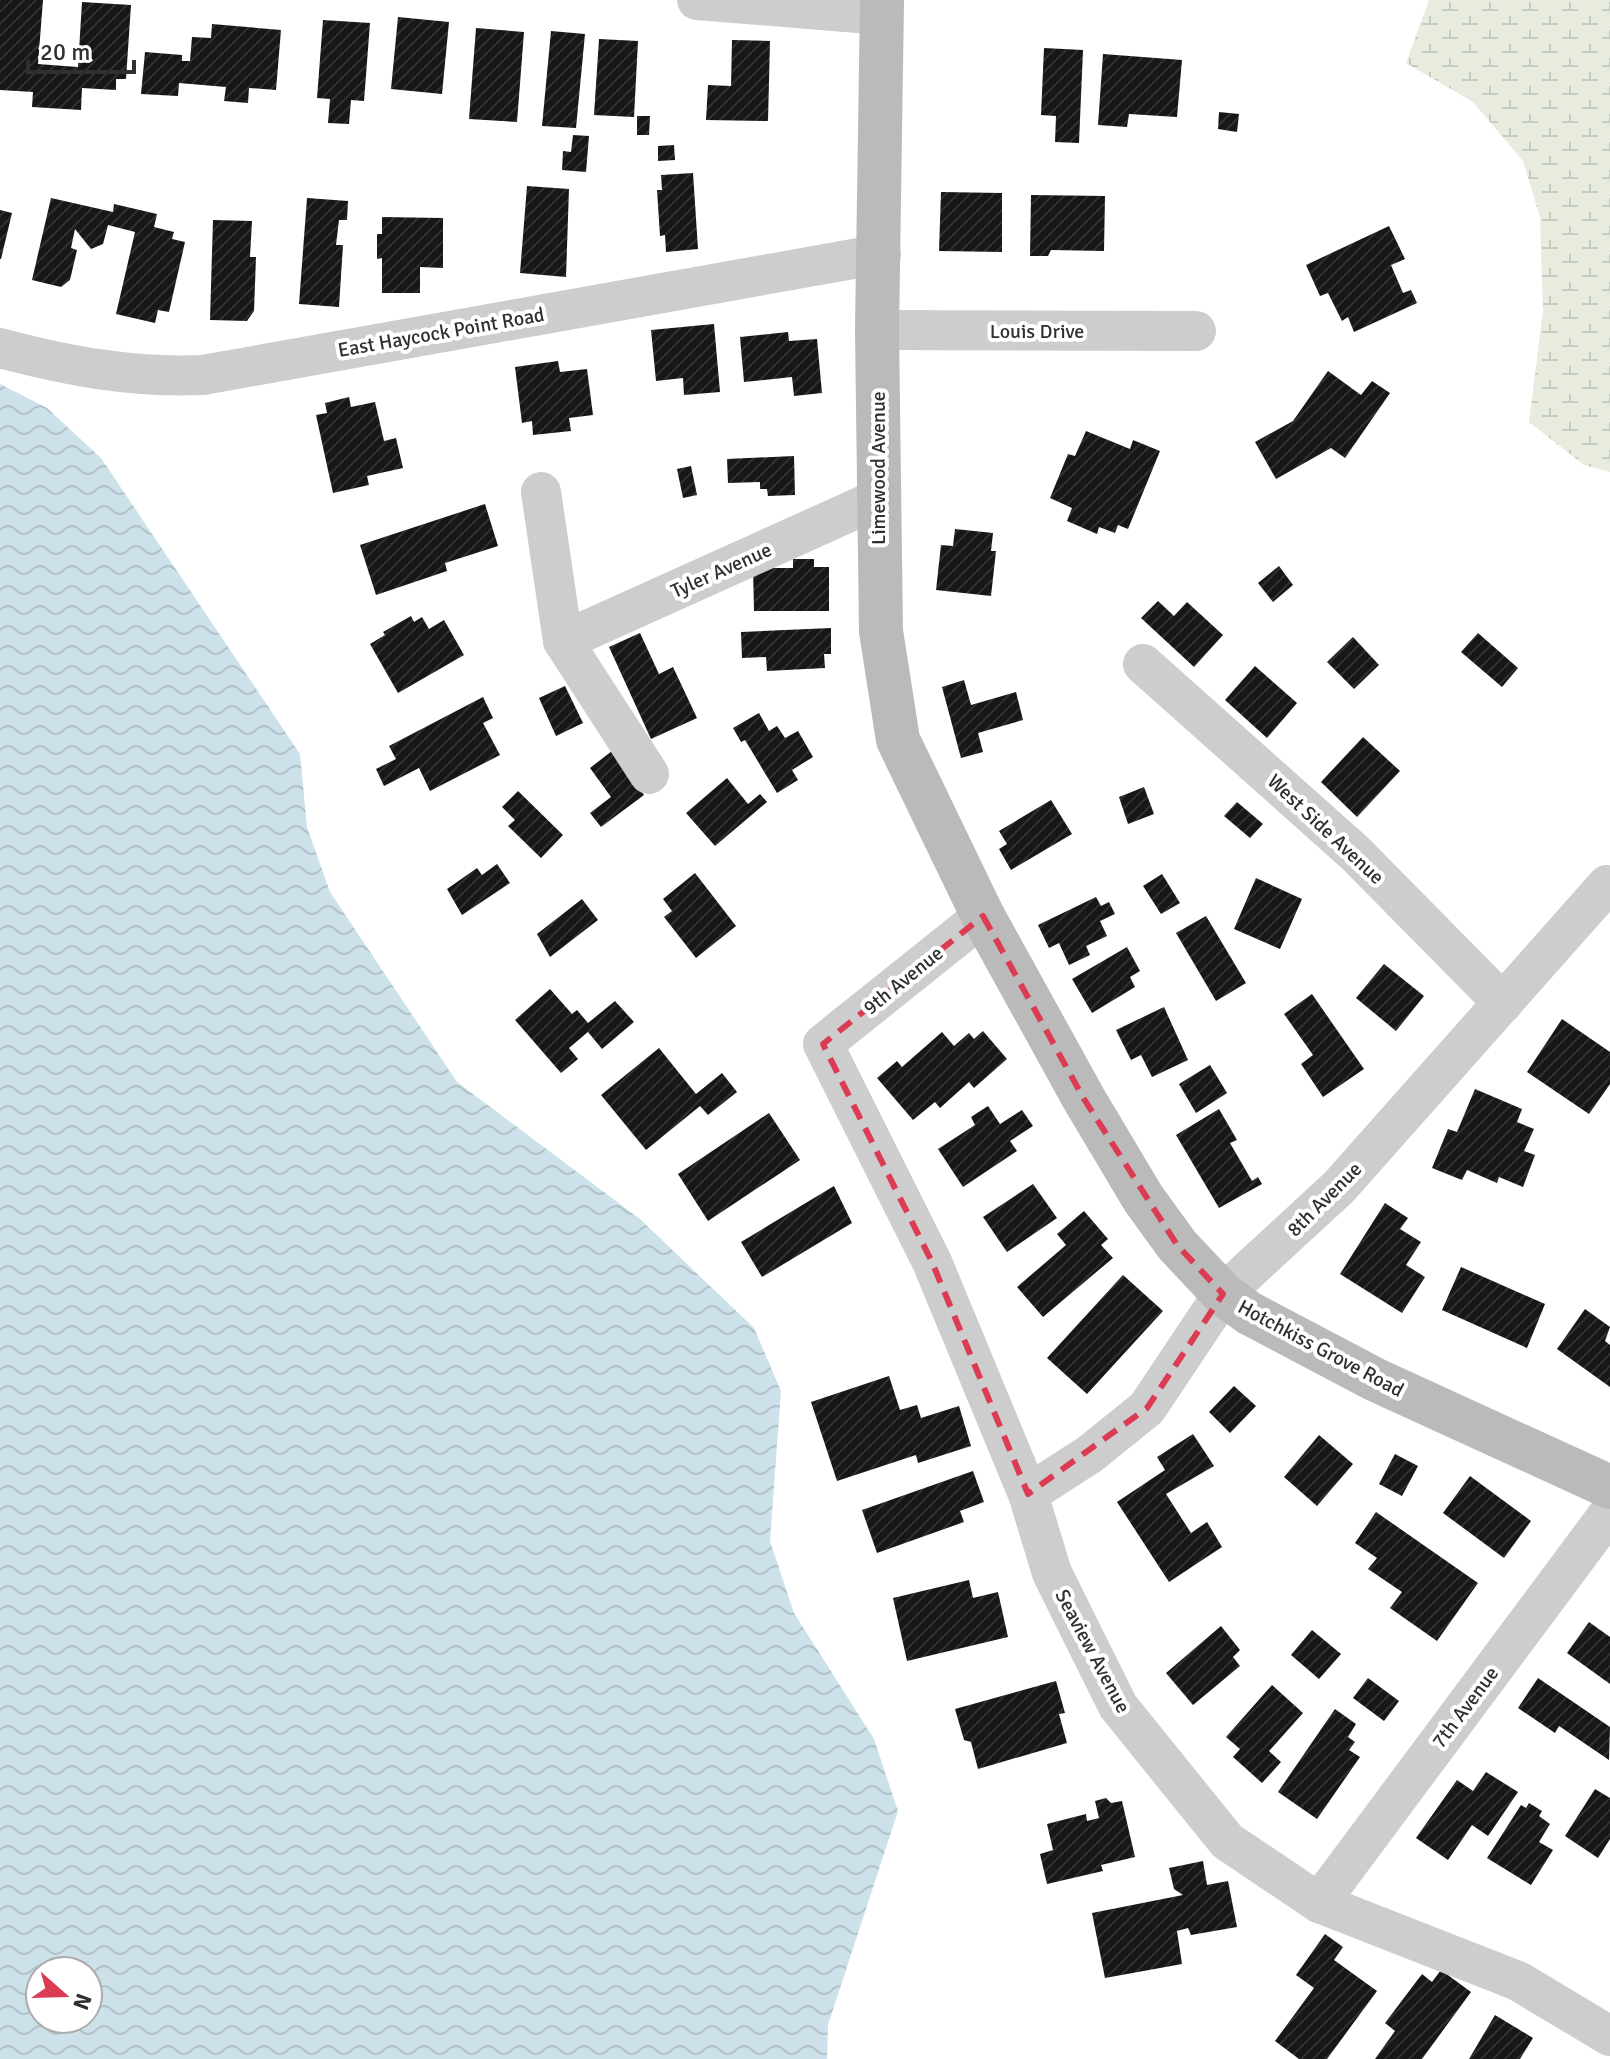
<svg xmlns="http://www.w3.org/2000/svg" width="1610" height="2059" font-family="Signika,sans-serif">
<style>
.wetland{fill:url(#wetland-marsh)}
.water{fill:url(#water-waves);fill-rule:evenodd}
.building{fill:url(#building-hatch)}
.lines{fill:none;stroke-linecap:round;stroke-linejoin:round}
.street{stroke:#cdcdcd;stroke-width:40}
.secondary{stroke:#bababa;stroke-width:44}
.marked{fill:none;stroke:#dc3c53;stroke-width:6;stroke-dasharray:16 10;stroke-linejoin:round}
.labels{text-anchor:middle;stroke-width:8;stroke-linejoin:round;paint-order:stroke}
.street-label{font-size:20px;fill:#303030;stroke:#fff}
</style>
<defs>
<pattern id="wetland-marsh" width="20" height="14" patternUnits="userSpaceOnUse" patternTransform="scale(2)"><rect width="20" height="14" fill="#e7ecde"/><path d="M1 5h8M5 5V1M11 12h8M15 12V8" fill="none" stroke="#c6cbbf"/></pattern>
<pattern id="water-waves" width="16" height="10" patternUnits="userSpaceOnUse" patternTransform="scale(2)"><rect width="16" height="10" fill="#cce1ea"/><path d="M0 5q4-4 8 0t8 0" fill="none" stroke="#b0c1c9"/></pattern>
<pattern id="building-hatch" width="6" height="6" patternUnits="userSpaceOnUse" patternTransform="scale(2)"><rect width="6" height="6" fill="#171717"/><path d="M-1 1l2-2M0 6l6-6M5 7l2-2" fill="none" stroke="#303030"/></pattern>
</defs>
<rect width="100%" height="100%" fill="#fff"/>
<!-- wetland -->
<polygon class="wetland" points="1429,0 1610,0 1610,472 1584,465 1529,422 1543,311 1540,217 1523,161 1473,102 1406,63"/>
<!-- water -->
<path class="water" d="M 0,384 L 47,408 L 101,458 L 300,754 L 307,827 L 330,892 L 457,1082 L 640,1219 L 754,1328 L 781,1391 L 770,1541 L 794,1613 L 874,1739 L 898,1811 L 828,2025 L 827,2059 L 0,2059 ZM 40,1971 L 88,1971 L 88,2019 L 40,2019 Z"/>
<!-- building -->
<g class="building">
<polygon points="0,0 43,0 38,64 78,67 82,2 131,5 126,79 116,79 116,90 82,88 81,110 32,107 33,92 0,90"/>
<polygon points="398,17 449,22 442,94 391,89"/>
<polygon points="323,20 370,23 364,101 351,100 349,124 328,123 330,99 317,98"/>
<polygon points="212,24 281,30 276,90 249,88 248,103 224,101 226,87 179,83 178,96 141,94 145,52 182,55 182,61 190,61 192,37 211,38"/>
<polygon points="476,28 524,32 517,122 469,119"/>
<polygon points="551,31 585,34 576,128 542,126"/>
<polygon points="599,39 638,41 634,117 594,115"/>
<polygon points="732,40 770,41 768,121 706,120 708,85 731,86"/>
<polygon points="1044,48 1083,50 1079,143 1055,142 1056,116 1041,115"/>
<polygon points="1103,54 1182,60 1177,117 1129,114 1127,127 1098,125"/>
<polygon points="1219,112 1239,114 1237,132 1218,129"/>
<polygon points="637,116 650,116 649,135 637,135"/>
<polygon points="573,135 589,136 586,172 562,170 563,151 571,152"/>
<polygon points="674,145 675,160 658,161 658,146"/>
<polygon points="693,173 698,249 666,252 665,235 660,236 657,190 662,190 661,175"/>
<polygon points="527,186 569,189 566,277 520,273"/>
<polygon points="941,192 1002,193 1002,252 939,251"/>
<polygon points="1031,195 1105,196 1104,251 1051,250 1048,256 1030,256"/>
<polygon points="51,198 113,212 114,204 157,214 154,227 174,232 172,239 185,242 169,312 158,310 155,323 116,314 135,232 108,225 103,244 91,249 75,229 71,248 77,250 70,280 61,287 32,280"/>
<polygon points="307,198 348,201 347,220 339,220 336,245 343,245 339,307 299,304"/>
<polygon points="0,210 12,213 1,259 0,259"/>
<polygon points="382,217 443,218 443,268 420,267 420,293 382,293 382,258 377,259 377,234 382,234"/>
<polygon points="213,220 252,221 250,257 256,257 254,311 247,321 210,320"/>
<polygon points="1389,226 1405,259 1391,265 1403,293 1411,290 1417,303 1354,332 1348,317 1342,321 1328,293 1320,296 1306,265"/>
<polygon points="714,324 720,392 684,395 683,378 656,381 651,330"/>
<polygon points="788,332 789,341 817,339 822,393 794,396 792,377 744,382 740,337"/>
<polygon points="558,361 560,372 587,369 593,415 569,418 571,431 533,435 532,421 522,423 515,367"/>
<polygon points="1328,371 1361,395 1372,381 1390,393 1345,458 1331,448 1276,479 1255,442 1293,421"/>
<polygon points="349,397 351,407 375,402 384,441 396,438 403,468 367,476 369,485 333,493 316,415 327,413 325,403"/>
<polygon points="1086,431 1130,449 1133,440 1160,451 1128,529 1118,525 1115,533 1099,527 1097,534 1067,521 1072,508 1050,498 1068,454 1075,456"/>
<polygon points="794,456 795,495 768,496 767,489 760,489 760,482 728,483 727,459"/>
<polygon points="691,466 697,495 683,498 677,469"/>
<polygon points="485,504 498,546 445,563 447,571 376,595 360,545"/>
<polygon points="955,529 993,533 991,551 996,551 991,596 936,590 941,545 953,546"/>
<polygon points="793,559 814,559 814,567 829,567 829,611 754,611 753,568 793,568"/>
<polygon points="1279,566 1293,585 1273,602 1258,583"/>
<polygon points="1158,601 1174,616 1187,602 1223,635 1194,667 1141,618"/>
<polygon points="411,616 414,622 422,617 429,629 444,620 464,655 398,693 370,644 385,635 383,632"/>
<polygon points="831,628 831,654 824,654 825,668 767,671 766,657 742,658 741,632"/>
<polygon points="640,633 659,674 673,667 697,718 651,739 609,647"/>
<polygon points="1478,633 1518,668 1502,687 1461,652"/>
<polygon points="1353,637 1379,665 1354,689 1327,662"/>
<polygon points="1255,666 1297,703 1267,738 1225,700"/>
<polygon points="964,680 971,705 1016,692 1023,720 978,733 983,752 961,758 942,687"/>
<polygon points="565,686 583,723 556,736 539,698"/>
<polygon points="483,697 493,718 483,723 500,755 430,791 419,768 384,786 376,769 396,759 389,746"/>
<polygon points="759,713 769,731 777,726 785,738 798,731 813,757 792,770 798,780 777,793 745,740 741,742 733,728"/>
<polygon points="1363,737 1400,771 1357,817 1321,782"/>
<polygon points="612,751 644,795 601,827 590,813 611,797 590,768"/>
<polygon points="727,778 748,804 760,794 767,802 715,846 686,813"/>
<polygon points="1144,787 1154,814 1128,824 1119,797"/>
<polygon points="518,791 563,835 541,858 508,826 515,820 502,807"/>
<polygon points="1051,800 1072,834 1011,870 999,849 1007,844 999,831"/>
<polygon points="1237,802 1263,824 1250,838 1224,816"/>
<polygon points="497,864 510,883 462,915 447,889 477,868 482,875"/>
<polygon points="695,873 736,926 696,958 664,917 672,911 663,899"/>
<polygon points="1162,874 1180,903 1161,914 1143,886"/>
<polygon points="1256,878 1302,899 1280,949 1234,929"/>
<polygon points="1096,897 1101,906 1109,902 1115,914 1100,921 1107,936 1086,946 1090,955 1069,965 1059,943 1049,948 1038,925"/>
<polygon points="582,899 598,920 550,957 537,934"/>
<polygon points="1206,916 1246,983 1216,1001 1176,933"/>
<polygon points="1127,947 1140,971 1130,977 1135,987 1092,1013 1072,979"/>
<polygon points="1384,964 1424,996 1396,1031 1356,998"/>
<polygon points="550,989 572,1014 577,1010 588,1023 615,1001 634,1022 602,1049 588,1032 569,1048 578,1059 561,1073 515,1020"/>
<polygon points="1312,994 1364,1069 1323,1097 1301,1064 1313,1055 1284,1014"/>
<polygon points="1164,1007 1188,1060 1152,1077 1141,1055 1131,1060 1116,1030"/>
<polygon points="1562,1019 1610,1052 1610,1084 1589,1114 1527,1072"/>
<polygon points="983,1031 1007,1059 974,1088 969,1082 940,1108 935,1102 913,1120 877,1078 897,1061 902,1067 942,1032 954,1046 969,1033 974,1039"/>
<polygon points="659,1048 696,1094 722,1073 737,1092 708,1115 700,1106 646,1150 601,1095"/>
<polygon points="1210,1065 1227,1093 1196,1113 1179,1084"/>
<polygon points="1475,1089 1522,1109 1517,1122 1534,1129 1524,1151 1535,1155 1523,1187 1499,1177 1497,1183 1467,1170 1462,1180 1432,1168 1448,1129 1457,1132"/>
<polygon points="988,1106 1000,1124 1022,1110 1033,1126 1010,1141 1017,1151 963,1187 938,1149 975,1125 971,1117"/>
<polygon points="1219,1109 1237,1140 1230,1143 1252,1181 1258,1177 1262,1184 1219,1208 1176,1135"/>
<polygon points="769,1113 800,1160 708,1221 678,1174"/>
<polygon points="1033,1184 1057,1218 1007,1252 983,1217"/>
<polygon points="834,1186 852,1223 762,1277 741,1242"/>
<polygon points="1385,1203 1408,1218 1400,1229 1421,1242 1406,1265 1425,1277 1402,1313 1340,1274"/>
<polygon points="1084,1211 1108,1239 1101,1245 1113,1258 1043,1317 1017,1287 1066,1245 1057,1234"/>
<polygon points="1461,1267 1545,1304 1527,1348 1442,1310"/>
<polygon points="1123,1275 1163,1311 1087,1394 1047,1358"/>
<polygon points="1585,1309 1610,1327 1605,1341 1610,1345 1610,1387 1557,1349"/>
<polygon points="889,1376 900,1410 917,1405 921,1418 959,1406 971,1446 918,1463 916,1455 837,1481 811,1402"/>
<polygon points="1234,1386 1256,1406 1230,1433 1209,1412"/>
<polygon points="1193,1434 1214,1466 1166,1494 1191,1533 1207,1522 1222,1547 1169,1582 1117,1502 1165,1470 1157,1457"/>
<polygon points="1319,1435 1353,1464 1317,1506 1284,1477"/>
<polygon points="1395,1454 1418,1466 1402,1496 1379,1484"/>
<polygon points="973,1471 984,1502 960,1511 964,1522 877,1553 862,1510"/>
<polygon points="1470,1476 1531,1521 1504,1558 1443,1513"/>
<polygon points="1376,1512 1478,1583 1437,1641 1390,1608 1402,1592 1368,1569 1377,1558 1355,1543"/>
<polygon points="969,1580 973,1598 998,1592 1008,1637 907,1661 893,1598"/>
<polygon points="1589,1622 1610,1637 1610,1684 1567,1653"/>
<polygon points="1221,1626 1240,1650 1233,1657 1240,1666 1193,1705 1166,1673"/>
<polygon points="1312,1630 1341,1654 1319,1679 1291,1655"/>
<polygon points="1368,1678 1399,1701 1384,1721 1353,1698"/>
<polygon points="1538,1678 1610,1727 1609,1760 1559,1726 1555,1733 1518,1708"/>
<polygon points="1056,1681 1065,1713 1059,1714 1067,1743 978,1769 971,1742 964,1740 955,1709"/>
<polygon points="1272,1685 1303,1713 1269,1751 1281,1762 1262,1783 1233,1757 1240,1749 1226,1737"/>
<polygon points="1335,1709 1356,1724 1348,1737 1355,1742 1349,1750 1360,1757 1317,1819 1278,1792"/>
<polygon points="1486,1772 1518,1792 1488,1836 1472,1825 1448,1860 1416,1838 1457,1780 1473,1791"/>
<polygon points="1595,1789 1610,1798 1610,1839 1598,1858 1565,1836"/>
<polygon points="1106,1798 1111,1803 1122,1801 1135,1857 1101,1865 1103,1871 1047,1884 1040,1854 1053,1850 1047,1824 1086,1814 1087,1821 1099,1818 1095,1801"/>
<polygon points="1529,1803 1542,1811 1539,1816 1550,1824 1539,1842 1553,1850 1531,1885 1487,1858 1521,1805 1526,1808"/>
<polygon points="1203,1861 1207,1885 1228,1881 1237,1927 1191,1935 1188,1928 1177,1931 1182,1964 1105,1978 1092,1913 1183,1895 1174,1889 1169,1868"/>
<polygon points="1325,1934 1343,1947 1334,1960 1377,1991 1327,2059 1299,2059 1275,2041 1314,1988 1296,1975"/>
<polygon points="1441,1970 1471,1992 1422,2059 1375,2059 1395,2031 1385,2023 1422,1974 1432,1982"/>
<polygon points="1495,2015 1533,2038 1520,2059 1469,2059"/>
</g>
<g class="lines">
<!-- street -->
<g class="street">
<polyline points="697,0 882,15"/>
<polyline points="877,330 1196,331"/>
<path d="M 0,348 C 68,366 132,378 203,375 L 881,254"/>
<polyline points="541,492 563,641 649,774"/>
<polyline points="563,641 878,499"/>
<polyline points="1143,664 1355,853 1503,1003"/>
<polyline points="983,916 823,1044 932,1262 1028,1494 1052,1573 1118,1706 1227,1841 1319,1903 1518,1981 1610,2036"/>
<polyline points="1028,1494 1090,1454 1147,1408 1223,1294 1339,1187 1607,885"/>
<polyline points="1319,1903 1610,1512"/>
</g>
<!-- secondary -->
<polyline class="secondary" points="882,0 877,330 881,631 898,740 983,916 1084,1099 1143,1198 1177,1245 1223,1294 1249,1313 1376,1380 1610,1487"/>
</g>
<!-- marked area -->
<path class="marked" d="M 983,916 L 1084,1099 L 1177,1245 L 1223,1294 L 1147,1408 L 1028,1494 L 932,1262 L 823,1044 Z"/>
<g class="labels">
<!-- street labels -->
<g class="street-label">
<text x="1037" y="338">Louis Drive</text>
<text transform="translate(441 332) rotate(-10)" y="7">East Haycock Point Road</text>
<text transform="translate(878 468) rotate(-90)" y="7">Limewood Avenue</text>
<text transform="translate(721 570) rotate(-24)" y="7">Tyler Avenue</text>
<text transform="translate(1326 829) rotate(43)" y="7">West Side Avenue</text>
<text transform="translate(903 980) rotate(-39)" y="7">9th Avenue</text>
<text transform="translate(1324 1199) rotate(-45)" y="7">8th Avenue</text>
<text transform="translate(1321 1348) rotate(28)" y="7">Hotchkiss Grove Road</text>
<text transform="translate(1093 1651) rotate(62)" y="7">Seaview Avenue</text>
<text transform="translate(1465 1707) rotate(-53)" y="7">7th Avenue</text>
</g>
</g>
<!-- north arrow -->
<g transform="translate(64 1995) rotate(110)"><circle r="38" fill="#ffffff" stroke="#acacac" stroke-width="2"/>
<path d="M0-6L14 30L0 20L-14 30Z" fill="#dc3c53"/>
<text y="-12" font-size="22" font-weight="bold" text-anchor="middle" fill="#303030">N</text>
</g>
<!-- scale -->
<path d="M28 60v12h106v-12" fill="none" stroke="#303030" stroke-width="4"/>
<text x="40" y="60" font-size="24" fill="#303030" stroke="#ffffff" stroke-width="6" paint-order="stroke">20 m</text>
</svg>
